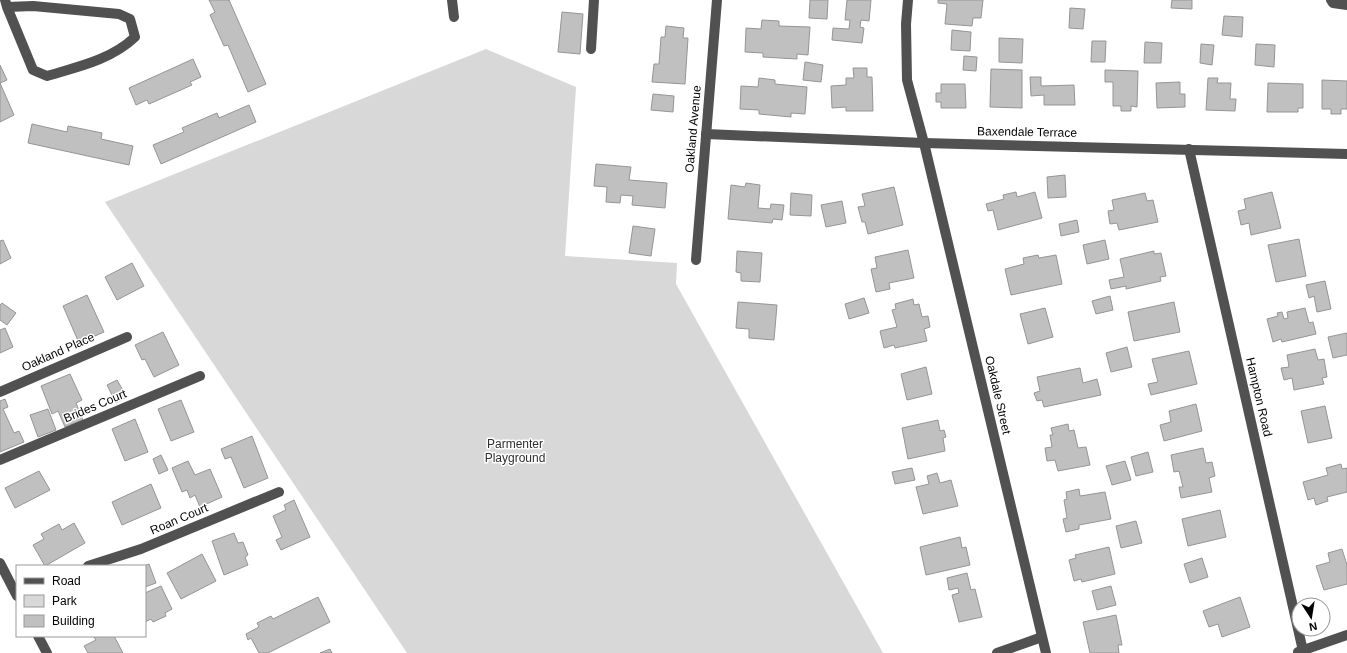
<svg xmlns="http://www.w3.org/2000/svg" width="1347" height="653" font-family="Helvetica,sans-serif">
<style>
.green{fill:#d8d8d8}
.building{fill:#c0c0c0;stroke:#959595}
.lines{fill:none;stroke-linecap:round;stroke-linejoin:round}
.minor{stroke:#515151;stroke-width:10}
.labels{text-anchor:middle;stroke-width:3;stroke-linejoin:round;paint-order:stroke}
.street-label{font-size:12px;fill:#000;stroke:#fff}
.park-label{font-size:12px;fill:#2f2f2f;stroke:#fff}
</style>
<rect width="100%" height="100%" fill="#fff"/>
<!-- green -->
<polygon class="green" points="486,49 576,87 565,256 677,263 676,284 883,653 407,653 105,202"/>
<!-- building -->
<g class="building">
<polygon points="209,0 229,0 266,84 248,92 228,45 224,46 210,15 215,12"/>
<polygon points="810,0 828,0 827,19 809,18"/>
<polygon points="847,0 871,0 869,21 861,20 860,27 864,28 862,43 832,40 833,28 849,29 850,20 845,20"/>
<polygon points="938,0 983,0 981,18 973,18 972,26 945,24 947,4 938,3"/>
<polygon points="1172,0 1192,0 1192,9 1171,8"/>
<polygon points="1070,8 1085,9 1083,29 1069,28"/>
<polygon points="562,12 583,14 580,54 558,52"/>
<polygon points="1224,16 1243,17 1242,37 1222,35"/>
<polygon points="762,20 779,21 779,26 810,27 808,55 797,54 797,59 763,57 763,53 745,52 746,28 761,29"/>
<polygon points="666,26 684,28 683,38 688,38 685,84 652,82 654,64 659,64 661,37 665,37"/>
<polygon points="952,30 971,32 970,51 951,50"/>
<polygon points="999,38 1023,39 1022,63 999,62"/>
<polygon points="1092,41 1106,41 1105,62 1091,62"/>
<polygon points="1145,42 1162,43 1161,63 1144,63"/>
<polygon points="1201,44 1214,45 1212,65 1200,63"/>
<polygon points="1256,44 1275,45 1274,67 1255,65"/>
<polygon points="964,56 977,57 976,71 963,70"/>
<polygon points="193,59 201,77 190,82 192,85 149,104 147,100 136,105 129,88"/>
<polygon points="805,62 823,65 821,82 803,80"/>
<polygon points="0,65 7,80 0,83 14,115 0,122"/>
<polygon points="853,68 867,68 867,77 872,77 873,111 846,111 846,107 832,108 831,86 846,85 846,78 854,78"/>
<polygon points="991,69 1022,70 1022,108 990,107"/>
<polygon points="1105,70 1138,71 1137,107 1131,106 1131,111 1121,111 1121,106 1113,106 1113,82 1105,82"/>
<polygon points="1030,77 1041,77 1041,86 1074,85 1075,105 1044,105 1044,95 1031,96"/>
<polygon points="759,78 775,80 775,84 807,87 805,114 791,113 791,117 759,114 759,110 740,109 741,86 758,87"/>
<polygon points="1208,78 1218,78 1217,83 1231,83 1230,99 1236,99 1235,111 1206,110"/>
<polygon points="1322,80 1347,81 1347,109 1341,109 1341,114 1331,114 1331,109 1322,109"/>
<polygon points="1180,82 1180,94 1185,94 1185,107 1157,108 1156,83"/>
<polygon points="1268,83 1303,84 1303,108 1298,108 1298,112 1267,112"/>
<polygon points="941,84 965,84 966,108 941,108 941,102 936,102 936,93 941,93"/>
<polygon points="653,94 674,96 673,112 651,110"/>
<polygon points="249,105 256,122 161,164 153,145 184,132 182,128 217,113 219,118"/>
<polygon points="32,124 67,132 68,126 102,133 101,139 133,146 129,165 28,143"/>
<polygon points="596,164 631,167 629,180 667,183 665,208 632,205 633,196 621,195 620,203 606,202 607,187 594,186"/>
<polygon points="1065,175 1066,197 1048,198 1047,177"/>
<polygon points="746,183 760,185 758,208 770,209 771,204 784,205 782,220 773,219 772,223 728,219 731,185 745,187"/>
<polygon points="894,187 903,225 868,234 865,222 862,222 858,207 865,206 862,194"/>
<polygon points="1016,192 1017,197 1035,192 1042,218 998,230 993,210 988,211 986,204 1004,199 1003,195"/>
<polygon points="1272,192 1281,228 1251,235 1249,223 1241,225 1238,211 1246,209 1244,199"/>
<polygon points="791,193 812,195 811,216 790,215"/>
<polygon points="1145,193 1147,201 1153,200 1158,222 1119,230 1117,223 1110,224 1108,211 1114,210 1112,200"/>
<polygon points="842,201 846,223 826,227 821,205"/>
<polygon points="1077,220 1079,232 1061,236 1059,224"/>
<polygon points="633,226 655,229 651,256 629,253"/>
<polygon points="1299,239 1306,276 1276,282 1268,245"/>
<polygon points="3,240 11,258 0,264 0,241"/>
<polygon points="1105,240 1109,259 1087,264 1083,245"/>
<polygon points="908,250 914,278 889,283 890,289 876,292 871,269 877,268 875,257"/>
<polygon points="737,251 762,253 760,282 741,281 741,273 736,272"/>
<polygon points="1154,251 1154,254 1161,253 1166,276 1160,277 1161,281 1126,289 1126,286 1111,289 1109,280 1124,277 1120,259"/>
<polygon points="1038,255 1039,258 1056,255 1062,284 1011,295 1005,269 1024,264 1023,258"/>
<polygon points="132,263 144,286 117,300 105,277"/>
<polygon points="1325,281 1331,309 1317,312 1314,296 1309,298 1306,285"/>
<polygon points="87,295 104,332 79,343 63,306"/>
<polygon points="1110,296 1113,310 1096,314 1092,301"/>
<polygon points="864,298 869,313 849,319 845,304"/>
<polygon points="913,299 914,305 919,304 922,317 928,316 930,327 924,329 927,341 895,348 894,345 884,348 880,331 897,327 892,310 896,309 895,304"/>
<polygon points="738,302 777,305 774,340 749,338 749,329 736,328"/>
<polygon points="1174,302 1180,332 1134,341 1128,312"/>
<polygon points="2,303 16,313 7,325 0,320 0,305"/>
<polygon points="1045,308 1053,337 1028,344 1020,314"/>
<polygon points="1305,308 1309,323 1313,322 1316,334 1282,342 1281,339 1273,342 1267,319 1278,316 1277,313 1282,312 1284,319 1288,318 1287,312"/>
<polygon points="5,328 13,347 0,353 0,330"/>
<polygon points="163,332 179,365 154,377 145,359 142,360 135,345"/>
<polygon points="1347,333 1347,355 1333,358 1328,337"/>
<polygon points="1127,347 1132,367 1111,372 1106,353"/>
<polygon points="1315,349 1318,360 1324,359 1327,377 1322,378 1324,384 1294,390 1292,378 1284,380 1281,368 1289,367 1287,355"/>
<polygon points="1189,351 1197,384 1151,395 1148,384 1158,382 1152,359"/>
<polygon points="926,367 932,394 907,400 901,374"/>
<polygon points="1080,368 1083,383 1097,379 1101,395 1044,407 1042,400 1037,401 1034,393 1040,391 1037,377"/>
<polygon points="70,374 82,400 76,403 83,420 65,427 58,411 52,414 41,386"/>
<polygon points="117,380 127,397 116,403 107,385"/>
<polygon points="5,399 8,407 3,409 14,433 19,431 24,442 0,452 0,401"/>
<polygon points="181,400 194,432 171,441 158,409"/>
<polygon points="1196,404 1202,431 1164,441 1160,425 1171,422 1169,411"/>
<polygon points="1325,406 1332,438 1308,443 1301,411"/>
<polygon points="48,409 56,430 38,437 30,415"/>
<polygon points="135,419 148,452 125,461 112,429"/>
<polygon points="938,420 940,431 944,430 946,437 943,438 945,451 908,459 902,428"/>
<polygon points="1068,424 1069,431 1074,430 1078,448 1086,447 1090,465 1058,471 1055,460 1047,461 1045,448 1052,447 1050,435 1053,435 1051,428"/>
<polygon points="252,436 268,478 244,488 231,457 225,459 221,449"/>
<polygon points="1203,448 1206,463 1212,462 1215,476 1209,478 1212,492 1181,498 1179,487 1183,487 1179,471 1174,472 1171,455"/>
<polygon points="1148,452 1153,472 1136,476 1131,457"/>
<polygon points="161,455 168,470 159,474 153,459"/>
<polygon points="188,461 195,475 210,469 222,497 200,507 195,495 190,498 187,490 182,492 172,468"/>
<polygon points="1125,461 1131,480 1112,485 1106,466"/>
<polygon points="1341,464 1342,469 1347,468 1347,492 1327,497 1328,501 1316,505 1314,498 1308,500 1303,482 1328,475 1326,468"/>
<polygon points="912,468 915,480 895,484 892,472"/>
<polygon points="39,471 50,490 15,508 5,488"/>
<polygon points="937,473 940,483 951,480 958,506 923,514 916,487 929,484 927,476"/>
<polygon points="151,484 161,508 122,525 112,502"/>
<polygon points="1079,489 1080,496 1105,492 1111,519 1079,525 1079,529 1066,532 1063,519 1067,518 1064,500 1067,499 1066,492"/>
<polygon points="294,500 310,537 281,550 276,540 282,537 273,516 286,510 284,505"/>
<polygon points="1220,510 1226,537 1188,546 1182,519"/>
<polygon points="1136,521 1142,543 1121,548 1116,526"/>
<polygon points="74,523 85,543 45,566 33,545 44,539 41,534 59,524 62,530"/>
<polygon points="234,533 238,543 243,542 248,555 245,557 248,565 224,575 212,541"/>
<polygon points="960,537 962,548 966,547 970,565 926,575 920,547"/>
<polygon points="1109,547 1115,574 1082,582 1081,579 1074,581 1069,560 1076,558 1075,555"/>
<polygon points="1342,549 1347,565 1347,584 1324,590 1316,566 1330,562 1328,553"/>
<polygon points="202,554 216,581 181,599 167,573"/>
<polygon points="1202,558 1208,577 1190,583 1184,564"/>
<polygon points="149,564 156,583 145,587 144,566"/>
<polygon points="967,573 971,590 975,589 982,617 959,622 952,595 959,593 958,588 949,590 947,578"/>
<polygon points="161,586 172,609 165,613 166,616 153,622 151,619 145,622 145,593"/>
<polygon points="1111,586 1116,605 1097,610 1092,591"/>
<polygon points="318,597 330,622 268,653 259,653 251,638 248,640 246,634 259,627 257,623 271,616 273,619"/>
<polygon points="1240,597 1250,627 1222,637 1218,624 1209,627 1203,611"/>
<polygon points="1116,615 1122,645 1118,645 1119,653 1090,653 1083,622"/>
<polygon points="93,636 114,636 123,653 88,653 84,646 96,640"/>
<polygon points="330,649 332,653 320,653"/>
</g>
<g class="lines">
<!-- minor -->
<g class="minor">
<path d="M 5,0 L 7,7 L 33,70 L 47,76 C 77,67 111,60 135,37 L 130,19 L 119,14 L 33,6 L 7,7"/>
<polyline points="452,0 454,17"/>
<polyline points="908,0 906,24 907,80 924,143 1046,653"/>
<polyline points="1331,0 1333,3 1347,5"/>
<polyline points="591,49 594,0"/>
<polyline points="706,134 924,143 1347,154"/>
<polyline points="1189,149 1303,651"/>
<polyline points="696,260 717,0"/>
<polyline points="0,392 127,337"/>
<polyline points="0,460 200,376"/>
<polyline points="0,563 17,596"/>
<polyline points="88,566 141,549 279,492"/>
<polyline points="38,636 47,653"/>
<polyline points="1298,652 1347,635"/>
<polyline points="997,653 1042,637"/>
</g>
</g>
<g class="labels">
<!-- street labels -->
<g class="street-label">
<text transform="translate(693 129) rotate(-85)" y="4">Oakland Avenue</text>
<text transform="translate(1027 132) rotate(1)" y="4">Baxendale Terrace</text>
<text transform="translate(58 352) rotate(-24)" y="4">Oakland Place</text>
<text transform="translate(998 395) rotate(77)" y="4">Oakdale Street</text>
<text transform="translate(1259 397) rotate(77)" y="4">Hampton Road</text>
<text transform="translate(95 406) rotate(-23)" y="4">Brides Court</text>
<text transform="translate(179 519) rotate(-23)" y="4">Roan Court</text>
</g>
<!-- park labels -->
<g class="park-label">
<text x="515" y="448">Parmenter<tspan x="515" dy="14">Playground</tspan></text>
</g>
</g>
<!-- legend -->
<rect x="16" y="565" width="130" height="72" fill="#ffffff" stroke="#999999"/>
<rect x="24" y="578" width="20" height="6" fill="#515151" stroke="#999999"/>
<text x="52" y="585" font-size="12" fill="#000000">Road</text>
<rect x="24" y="595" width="20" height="12" fill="#d8d8d8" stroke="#999999"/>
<text x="52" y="605" font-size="12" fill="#000000">Park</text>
<rect x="24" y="615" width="20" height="12" fill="#c0c0c0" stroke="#999999"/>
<text x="52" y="625" font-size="12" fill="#000000">Building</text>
<!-- north arrow -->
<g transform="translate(1311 617) rotate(168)"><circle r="19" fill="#ffffff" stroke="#999999"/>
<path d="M0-3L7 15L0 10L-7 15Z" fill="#000000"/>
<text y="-6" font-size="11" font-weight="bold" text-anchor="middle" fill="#000000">N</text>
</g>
</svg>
